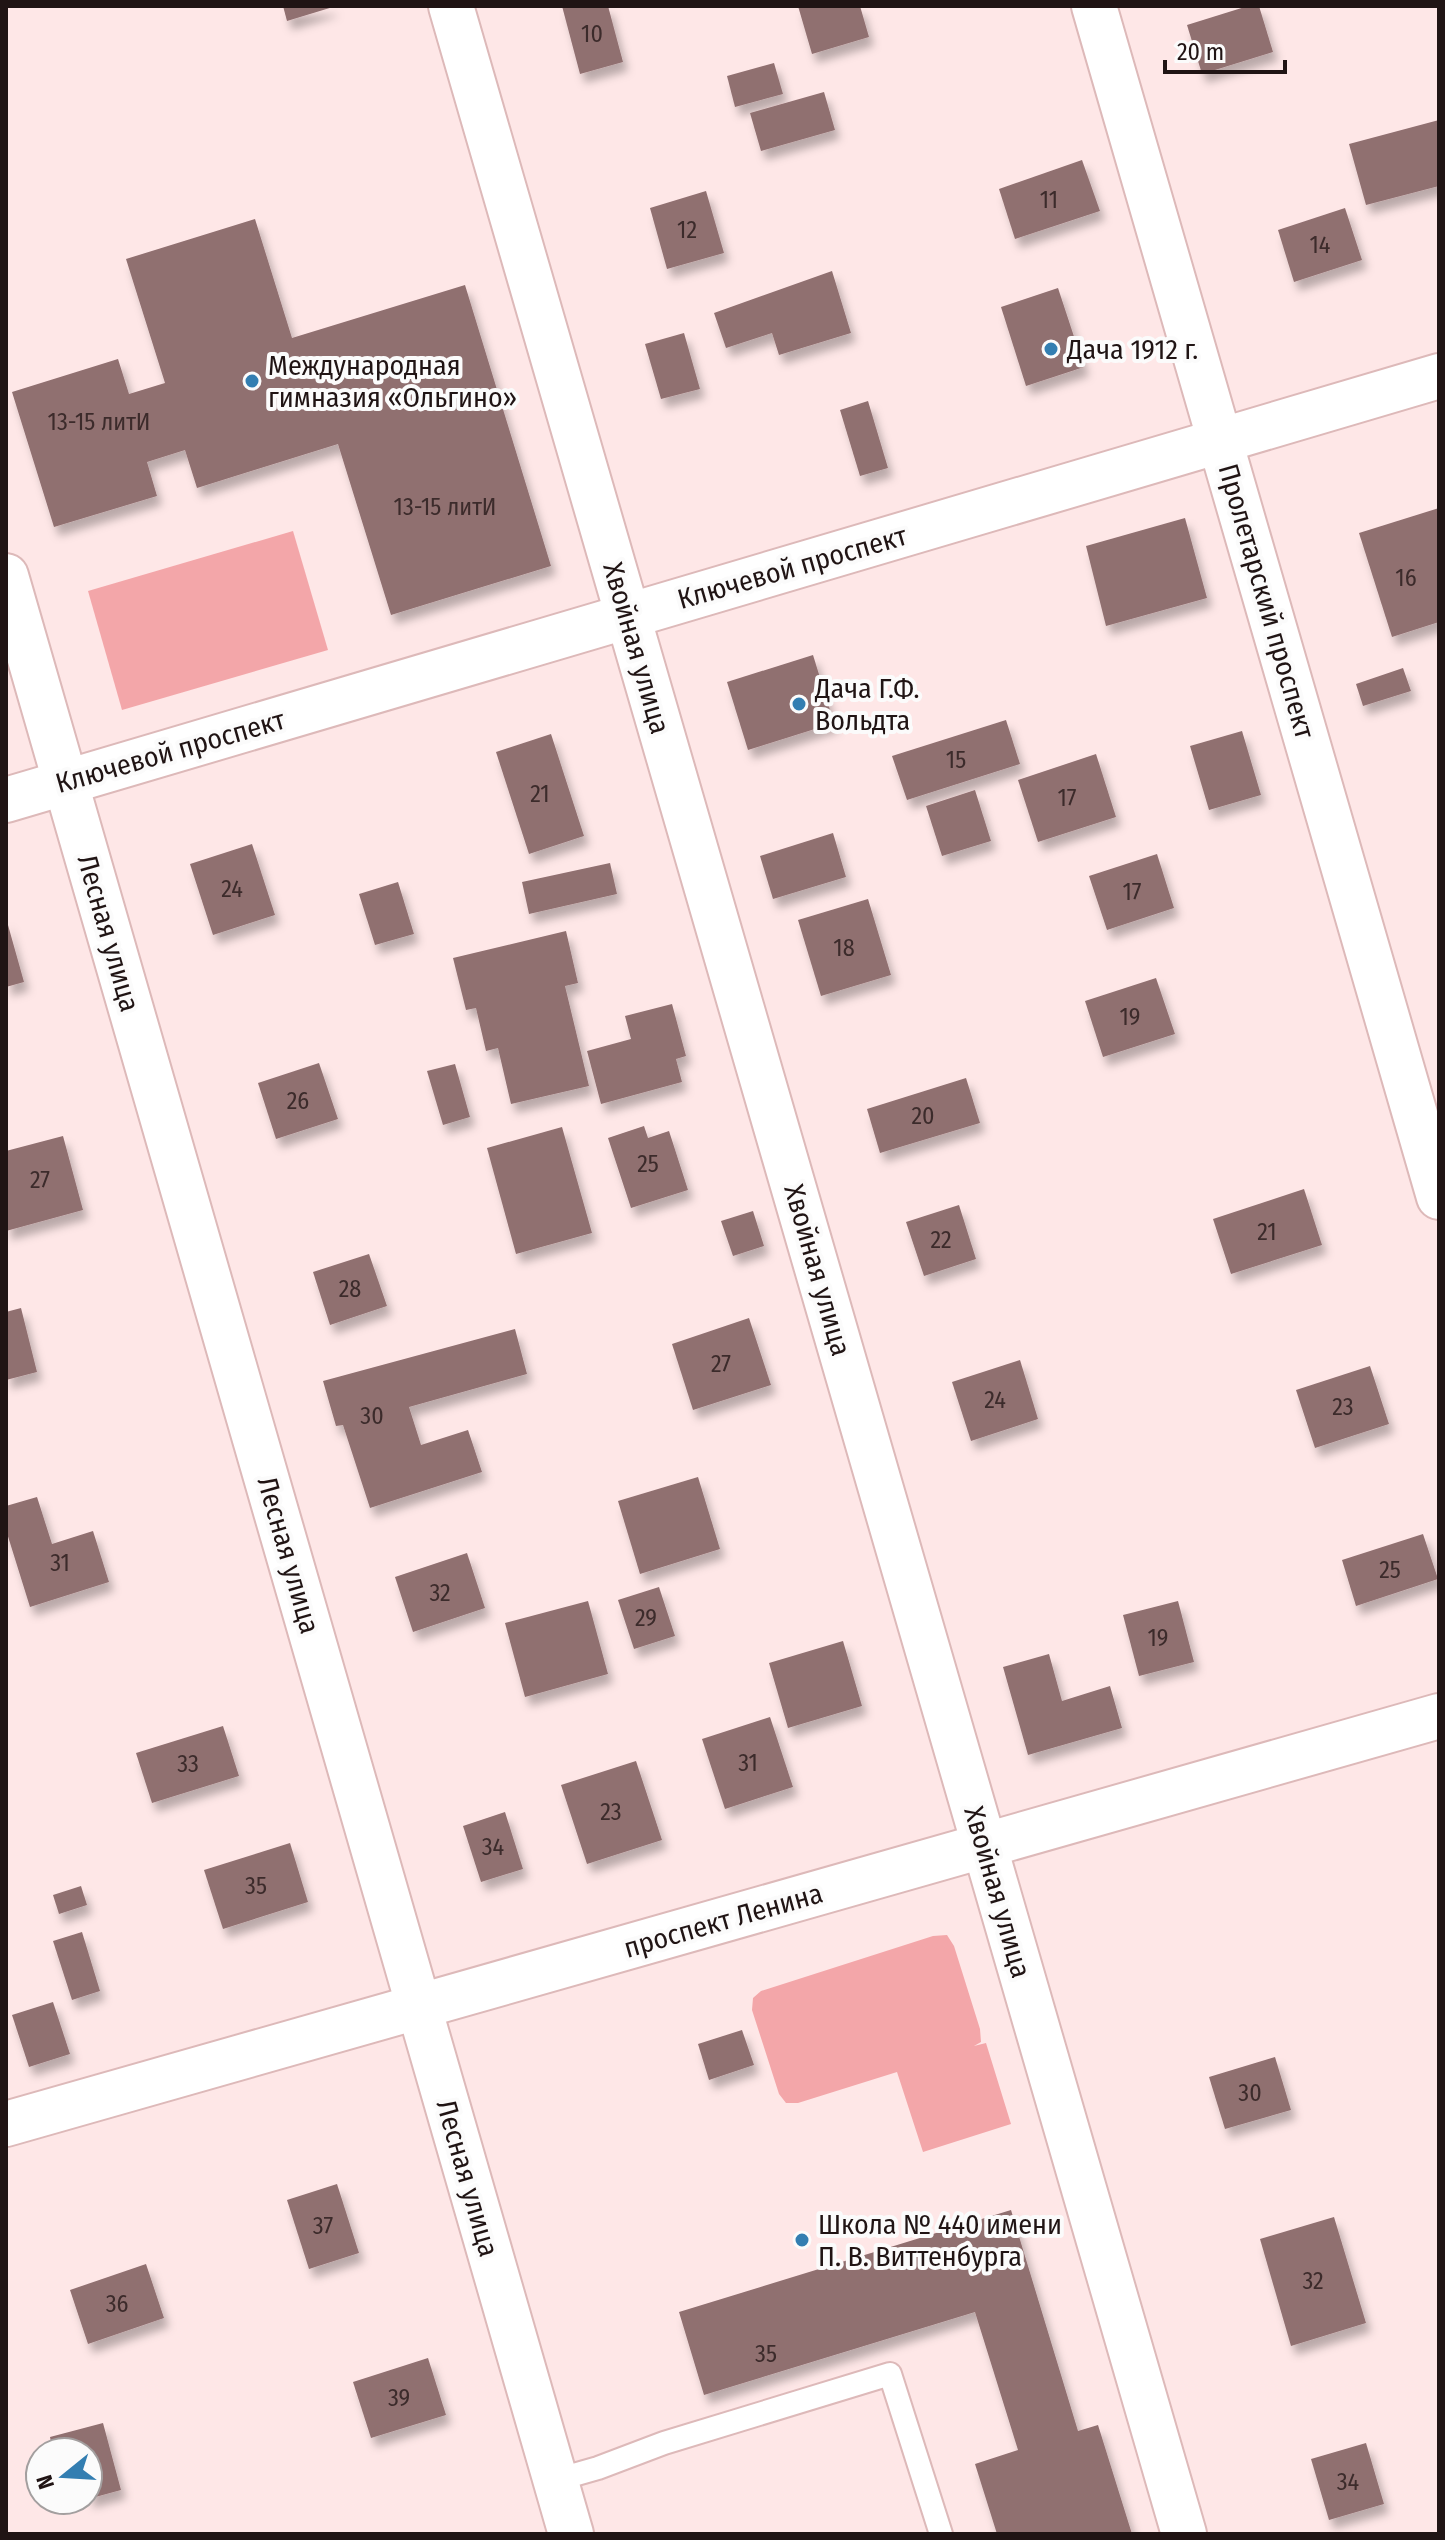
<svg xmlns="http://www.w3.org/2000/svg" width="1445" height="2540" font-family="'Fira Sans Condensed',sans-serif">
<style>
.green{fill:#f3a6a9}
.building{fill:#906f70;filter:url(#shadow)}
.lines{fill:none;stroke-linecap:round;stroke-linejoin:round}
.service-casing{stroke:#ddb9b9;stroke-width:26}
.minor-casing{stroke:#ddb9b9;stroke-width:48}
.service{stroke:#fff;stroke-width:22}
.minor{stroke:#fff;stroke-width:44}
.poi-dot{fill:#337eb1;stroke:#fbfbfb;stroke-width:3}
.labels{text-anchor:middle;stroke-width:8;stroke-linejoin:round;paint-order:stroke}
.number-label{font-size:24px;fill:#3c2b2b}
.poi-label{font-size:28px;fill:#201414;stroke:#fbfbfb;text-anchor:start}
.street-label{font-size:28px;fill:#201414;stroke:#fbfbfb}
</style>
<defs>
<filter id="shadow"><feDropShadow dx="5" dy="9" stdDeviation="4" flood-color="#0004"/></filter>
</defs>
<rect width="100%" height="100%" fill="#fee7e7"/>
<!-- green -->
<g class="green">
<polygon points="293,531 328,650 122,710 88,591"/>
<polygon points="947,1935 954,1946 980,2029 981,2042 974,2046 986,2043 1011,2124 923,2152 897,2072 798,2103 786,2103 779,2094 752,2010 753,1998 761,1991 933,1936"/>
</g>
<!-- building -->
<g class="building">
<polygon points="283,6 333,6 333,7 287,21"/>
<polygon points="562,6 608,6 623,62 580,74"/>
<polygon points="798,6 860,6 869,37 812,54"/>
<polygon points="1248,6 1259,6 1273,52 1202,74 1187,25"/>
<polygon points="774,63 783,94 735,107 727,76"/>
<polygon points="824,92 835,130 761,151 750,113"/>
<polygon points="1439,120 1439,186 1366,205 1349,144"/>
<polygon points="1082,160 1100,211 1015,239 999,189"/>
<polygon points="706,191 724,253 667,269 650,208"/>
<polygon points="1345,208 1362,260 1294,282 1278,230"/>
<polygon points="255,219 292,338 465,285 551,566 391,615 338,444 197,488 185,450 147,462 157,496 54,527 12,392 118,359 129,394 165,383 126,259"/>
<polygon points="832,271 851,333 779,355 772,333 726,348 714,313"/>
<polygon points="1058,288 1084,367 1026,386 1001,307"/>
<polygon points="684,333 700,389 661,399 645,344"/>
<polygon points="868,401 888,468 860,476 840,410"/>
<polygon points="1439,508 1439,622 1392,637 1359,533"/>
<polygon points="1185,518 1207,598 1106,626 1086,546"/>
<polygon points="813,655 834,723 748,750 727,682"/>
<polygon points="1403,668 1411,691 1363,706 1356,684"/>
<polygon points="1006,720 1020,764 907,800 892,756"/>
<polygon points="1242,731 1261,795 1209,810 1190,746"/>
<polygon points="551,734 584,836 529,854 496,752"/>
<polygon points="1096,754 1116,817 1038,842 1018,780"/>
<polygon points="975,790 991,841 942,856 926,806"/>
<polygon points="833,833 846,877 773,899 760,856"/>
<polygon points="252,844 275,915 213,935 190,864"/>
<polygon points="1157,854 1174,908 1107,930 1089,876"/>
<polygon points="610,863 617,894 529,914 522,882"/>
<polygon points="398,882 414,934 375,945 359,894"/>
<polygon points="868,899 891,975 821,996 798,920"/>
<polygon points="6,918 24,982 6,987"/>
<polygon points="566,931 578,983 565,986 589,1086 511,1104 498,1048 486,1051 476,1008 466,1010 453,958"/>
<polygon points="1156,978 1175,1034 1103,1057 1085,1001"/>
<polygon points="672,1004 686,1056 676,1059 682,1082 601,1104 587,1051 631,1039 625,1016"/>
<polygon points="319,1063 338,1119 276,1139 258,1083"/>
<polygon points="455,1064 470,1117 443,1125 427,1071"/>
<polygon points="966,1078 980,1123 880,1153 867,1109"/>
<polygon points="644,1126 648,1138 669,1131 688,1190 631,1208 608,1138"/>
<polygon points="562,1127 592,1233 516,1254 487,1148"/>
<polygon points="63,1136 83,1210 6,1231 6,1151"/>
<polygon points="1304,1189 1322,1245 1231,1274 1213,1219"/>
<polygon points="959,1205 976,1259 924,1276 906,1222"/>
<polygon points="753,1211 764,1246 733,1256 721,1221"/>
<polygon points="369,1254 387,1306 330,1325 313,1272"/>
<polygon points="21,1308 37,1372 6,1380 6,1312"/>
<polygon points="749,1318 771,1385 693,1410 672,1344"/>
<polygon points="515,1329 527,1374 409,1407 421,1445 468,1430 482,1472 370,1508 343,1425 336,1426 323,1381"/>
<polygon points="1020,1360 1038,1419 971,1441 952,1382"/>
<polygon points="1370,1366 1389,1424 1315,1448 1296,1390"/>
<polygon points="698,1477 720,1549 640,1574 618,1501"/>
<polygon points="37,1497 52,1544 93,1531 109,1582 30,1607 6,1530 6,1506"/>
<polygon points="1423,1534 1438,1579 1356,1606 1342,1560"/>
<polygon points="467,1553 485,1608 413,1632 395,1577"/>
<polygon points="659,1587 675,1636 634,1649 618,1600"/>
<polygon points="588,1601 608,1674 525,1697 505,1623"/>
<polygon points="1178,1601 1194,1662 1139,1676 1123,1615"/>
<polygon points="843,1641 862,1706 788,1728 769,1663"/>
<polygon points="1049,1654 1062,1701 1110,1686 1122,1728 1028,1755 1003,1667"/>
<polygon points="770,1717 793,1787 725,1809 702,1739"/>
<polygon points="223,1726 239,1776 152,1803 136,1753"/>
<polygon points="636,1761 662,1840 587,1864 561,1785"/>
<polygon points="505,1812 523,1869 481,1882 463,1826"/>
<polygon points="290,1843 308,1902 223,1929 204,1870"/>
<polygon points="81,1886 87,1905 59,1914 53,1895"/>
<polygon points="82,1932 100,1991 72,2000 53,1941"/>
<polygon points="53,2002 70,2054 29,2067 12,2015"/>
<polygon points="742,2030 754,2065 709,2080 698,2044"/>
<polygon points="1275,2057 1291,2110 1225,2129 1209,2077"/>
<polygon points="337,2184 359,2253 309,2269 287,2200"/>
<polygon points="1011,2210 1078,2431 1098,2425 1132,2534 997,2534 975,2464 1018,2450 975,2312 704,2395 679,2312"/>
<polygon points="1334,2217 1366,2323 1291,2346 1260,2239"/>
<polygon points="146,2264 164,2318 88,2344 70,2290"/>
<polygon points="428,2358 446,2415 371,2438 353,2382"/>
<polygon points="103,2423 121,2490 88,2499 88,2452 53,2452 50,2437"/>
<polygon points="1366,2443 1384,2504 1329,2520 1311,2459"/>
</g>
<g class="lines">
<!-- service casing -->
<g class="service-casing">
<polyline id="service" points="556,2480 598,2468 664,2443 890,2374 941,2534"/>
</g>
<!-- minor casing -->
<g class="minor-casing">
<g id="minor">
<polyline points="451,6 1184,2534"/>
<polyline points="1094,6 1439,1197"/>
<polyline points="6,576 571,2534"/>
<polyline points="6,800 1439,376"/>
<polyline points="6,2124 1439,1716"/>
</g>
</g>
<!-- service -->
<use href="#service" class="service"/>
<!-- minor -->
<use href="#minor" class="minor"/>
</g>
<!-- markers -->
<g class="poi-dot">
<circle cx="1051" cy="349" r="8"/>
<circle cx="252" cy="381" r="8"/>
<circle cx="799" cy="704" r="8"/>
<circle cx="802" cy="2240" r="8"/>
</g>
<g class="labels">
<!-- number labels -->
<g class="number-label">
<text x="592" y="42">10</text>
<text x="1049" y="208">11</text>
<text x="687" y="238">12</text>
<text x="1320" y="253">14</text>
<text x="99" y="430">13-15 литИ</text>
<text x="445" y="515">13-15 литИ</text>
<text x="1406" y="586">16</text>
<text x="956" y="768">15</text>
<text x="540" y="802">21</text>
<text x="1067" y="806">17</text>
<text x="232" y="897">24</text>
<text x="1132" y="900">17</text>
<text x="844" y="956">18</text>
<text x="1130" y="1025">19</text>
<text x="298" y="1109">26</text>
<text x="923" y="1124">20</text>
<text x="648" y="1172">25</text>
<text x="40" y="1188">27</text>
<text x="1267" y="1240">21</text>
<text x="941" y="1248">22</text>
<text x="350" y="1297">28</text>
<text x="721" y="1372">27</text>
<text x="995" y="1408">24</text>
<text x="1343" y="1415">23</text>
<text x="372" y="1424">30</text>
<text x="60" y="1571">31</text>
<text x="1390" y="1578">25</text>
<text x="440" y="1601">32</text>
<text x="646" y="1626">29</text>
<text x="1158" y="1646">19</text>
<text x="748" y="1771">31</text>
<text x="188" y="1772">33</text>
<text x="611" y="1820">23</text>
<text x="493" y="1855">34</text>
<text x="256" y="1894">35</text>
<text x="1250" y="2101">30</text>
<text x="323" y="2234">37</text>
<text x="1313" y="2289">32</text>
<text x="117" y="2312">36</text>
<text x="766" y="2362">35</text>
<text x="399" y="2406">39</text>
<text x="1348" y="2490">34</text>
</g>
<!-- poi labels -->
<g class="poi-label">
<text x="1067" y="359">Дача 1912 г.</text>
<text x="268" y="375">Международная<tspan x="268" dy="32">гимназия «Ольгино»</tspan></text>
<text x="815" y="698">Дача Г.Ф.<tspan x="815" dy="32">Вольдта</tspan></text>
<text x="818" y="2234">Школа № 440 имени<tspan x="818" dy="32">П. В. Виттенбурга</tspan></text>
</g>
<!-- street labels -->
<g class="street-label">
<text transform="translate(792 567) rotate(-16)" y="10">Ключевой проспект</text>
<text transform="translate(1267 601) rotate(74)" y="10">Пролетарский проспект</text>
<text transform="translate(637 648) rotate(74)" y="10">Хвойная улица</text>
<text transform="translate(170 751) rotate(-16)" y="10">Ключевой проспект</text>
<text transform="translate(109 933) rotate(74)" y="10">Лесная улица</text>
<text transform="translate(818 1270) rotate(74)" y="10">Хвойная улица</text>
<text transform="translate(289 1555) rotate(74)" y="10">Лесная улица</text>
<text transform="translate(998 1892) rotate(74)" y="10">Хвойная улица</text>
<text transform="translate(723 1920) rotate(-16)" y="10">проспект Ленина</text>
<text transform="translate(468 2178) rotate(74)" y="10">Лесная улица</text>
</g>
</g>
<!-- border -->
<rect width="1445" height="2540" fill="none" stroke="#201414" stroke-width="16"/>
<!-- north arrow -->
<g transform="translate(64 2476) rotate(252)"><circle r="38" fill="#fbfbfb" stroke="#a39f9f" stroke-width="2"/>
<path d="M0-6L14 30L0 20L-14 30Z" fill="#337eb1"/>
<text y="-12" font-size="22" font-weight="bold" text-anchor="middle" fill="#201414">N</text>
</g>
<!-- scale -->
<path d="M1165 60v12h120v-12" fill="none" stroke="#201414" stroke-width="4"/>
<text x="1177" y="60" font-size="24" fill="#201414" stroke="#fbfbfb" stroke-width="6" paint-order="stroke">20 m</text>
</svg>
